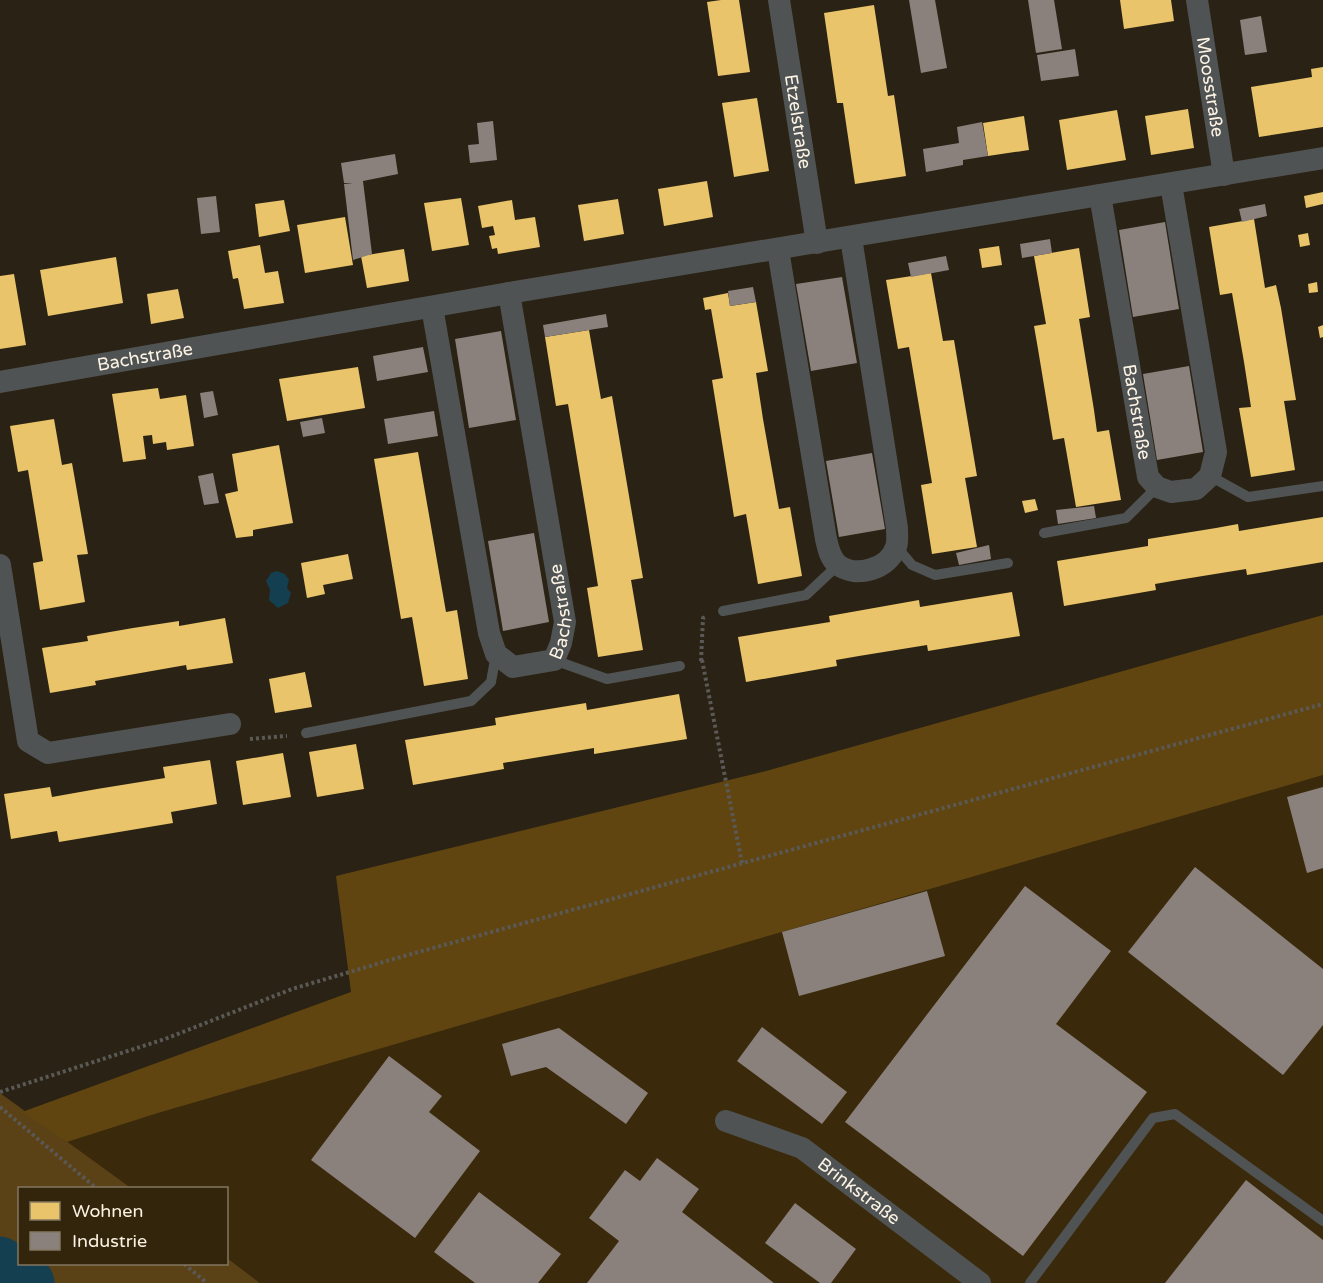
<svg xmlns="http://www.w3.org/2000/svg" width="1323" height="1283" font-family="'Varela Round',sans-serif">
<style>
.built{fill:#3a290a}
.green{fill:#5a4116}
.forest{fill:#604511}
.water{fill:#133f50}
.homes{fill:#e9c46a}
.industry{fill:#8a817c}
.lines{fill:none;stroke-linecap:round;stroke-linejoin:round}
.river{stroke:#133f50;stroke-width:51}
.path{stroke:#5a5956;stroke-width:4;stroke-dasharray:3 3;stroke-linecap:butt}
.service{stroke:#505353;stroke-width:10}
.minor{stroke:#505353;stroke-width:22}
.labels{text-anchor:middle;stroke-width:6;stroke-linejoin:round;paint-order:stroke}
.street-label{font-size:18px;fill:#fcf3e4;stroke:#33250b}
</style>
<rect width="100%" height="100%" fill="#2a2214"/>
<!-- built -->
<polygon class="built" points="1323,775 1323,1283 260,1283 227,1258 226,1188 131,1188 67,1142 158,1113"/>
<!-- green -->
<polygon class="green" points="0,1093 131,1188 20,1188 20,1264 226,1264 227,1258 260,1283 0,1283"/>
<!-- forest -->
<polygon class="forest" points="1323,615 1323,775 158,1113 67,1142 22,1112 351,992 336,876 766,771"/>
<!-- water -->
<polygon class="water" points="277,571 285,574 289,580 287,588 291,593 288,603 278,608 269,600 270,590 266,581 271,573"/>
<!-- homes -->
<g class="homes">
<polygon points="721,0 739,0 750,72 718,76 707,2"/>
<polygon points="1120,0 1171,0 1174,21 1124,29"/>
<polygon points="874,5 888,96 894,95 906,176 855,184 843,103 837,103 824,13"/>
<polygon points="1323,67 1323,127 1259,137 1251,87 1312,77 1311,69"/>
<polygon points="757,98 769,171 734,177 722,103"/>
<polygon points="1188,109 1194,148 1151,155 1145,116"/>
<polygon points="1117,110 1126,160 1067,170 1059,120"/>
<polygon points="1024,116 1029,150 988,156 983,123"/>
<polygon points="707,181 713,217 664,226 658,189"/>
<polygon points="1323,192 1323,204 1306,208 1304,196"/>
<polygon points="461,198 469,245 432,251 424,203"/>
<polygon points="618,199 624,234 584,241 578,205"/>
<polygon points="284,200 290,231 259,237 255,204"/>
<polygon points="512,200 515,220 535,217 540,247 498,254 497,248 492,249 489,236 495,235 493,226 482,228 478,206"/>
<polygon points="345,217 353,265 305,273 297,225"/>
<polygon points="1254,219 1265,288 1276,285 1281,308 1296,400 1284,401 1295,470 1251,477 1239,408 1251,407 1244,362 1232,293 1220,295 1209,227"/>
<polygon points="1308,233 1310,245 1300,247 1298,235"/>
<polygon points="260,245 265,273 278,271 284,303 244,309 238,278 233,279 228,251"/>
<polygon points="999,246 1002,265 982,268 979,249"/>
<polygon points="1079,248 1090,317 1079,319 1094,410 1097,432 1109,430 1121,500 1076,507 1064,438 1053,440 1038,349 1034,326 1046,324 1034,256"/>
<polygon points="404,249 409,281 367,288 361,256"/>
<polygon points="116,257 123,303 48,316 40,270"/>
<polygon points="931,273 943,341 954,340 977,476 965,478 977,547 932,554 921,485 932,483 909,347 898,349 886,280"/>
<polygon points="14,274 26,345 0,349 0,276"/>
<polygon points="1317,282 1318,292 1309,293 1308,284"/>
<polygon points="178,289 184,318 151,324 147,294"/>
<polygon points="728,293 730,306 756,302 768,371 756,373 763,419 779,509 790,507 802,576 758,584 746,514 734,517 712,380 723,378 711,309 705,310 703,298"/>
<polygon points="1323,325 1323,337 1320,338 1318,327"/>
<polygon points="589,330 601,399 612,396 643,578 631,580 643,650 598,657 587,588 598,586 587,518 568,404 556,406 545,337"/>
<polygon points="358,367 365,408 287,421 279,379"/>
<polygon points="158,388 160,399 186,395 194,446 167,450 166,442 153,444 152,435 143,436 146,459 123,462 112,394"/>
<polygon points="54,419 62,465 72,463 88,554 77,555 85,602 40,610 33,563 43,561 28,470 18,472 10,426"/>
<polygon points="279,445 293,523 253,530 253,536 236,538 225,494 238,491 232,454"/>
<polygon points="418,452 446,612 457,610 468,679 424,686 412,617 401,619 374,459"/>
<polygon points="1035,499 1038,510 1025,513 1022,501"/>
<polygon points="1323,517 1323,562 1247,575 1246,569 1178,580 1155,584 1156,590 1064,606 1057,561 1148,546 1148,539 1216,528 1238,524 1239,531"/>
<polygon points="348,554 353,579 323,585 325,594 307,598 301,563"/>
<polygon points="1012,592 1020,636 928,651 927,645 859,656 836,660 837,666 746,682 738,637 830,622 829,616 919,600 920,607"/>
<polygon points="225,618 233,663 187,670 186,665 95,681 96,685 50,693 42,648 88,641 87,636 133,628 179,621 179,626"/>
<polygon points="305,672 312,707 275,713 269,679"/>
<polygon points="679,694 687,739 594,754 594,748 503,763 504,769 413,785 405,740 496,725 495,718 586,703 587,710"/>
<polygon points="356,744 364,789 317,797 309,752"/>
<polygon points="283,753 291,797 243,805 236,761"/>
<polygon points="210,760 217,804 171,812 173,823 59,842 57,831 11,839 4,794 50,787 52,797 97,789 165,778 163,767"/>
</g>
<!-- industry -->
<g class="industry">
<polygon points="909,0 935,0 947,68 921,73"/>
<polygon points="1028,0 1054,0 1062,49 1036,53"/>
<polygon points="1261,16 1267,52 1245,55 1240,20"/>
<polygon points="1075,49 1079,76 1041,81 1037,55"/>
<polygon points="493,121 497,160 470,163 468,145 479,144 477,123"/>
<polygon points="982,122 988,156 963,160 963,165 926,172 923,149 959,143 957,127"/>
<polygon points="395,154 398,174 363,181 372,254 353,260 344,184 353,183 344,183 341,163"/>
<polygon points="216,196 220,232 201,234 197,198"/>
<polygon points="1265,204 1267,216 1242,222 1239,209"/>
<polygon points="1165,222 1179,309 1133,317 1119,230"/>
<polygon points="1050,239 1052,253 1022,258 1020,244"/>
<polygon points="946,256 949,270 911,277 908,263"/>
<polygon points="842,277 857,363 811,371 796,284"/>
<polygon points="753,287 756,302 730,306 728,291"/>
<polygon points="606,314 608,327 545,337 543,325"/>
<polygon points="501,331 516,420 469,428 455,339"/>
<polygon points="423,347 428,372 377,381 373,356"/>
<polygon points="1189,366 1203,452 1157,460 1143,374"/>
<polygon points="213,391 218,415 204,418 200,393"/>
<polygon points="434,411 438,436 388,444 384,419"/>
<polygon points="322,418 325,433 303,437 300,422"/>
<polygon points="872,453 885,529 839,537 826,461"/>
<polygon points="213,473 219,503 204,505 198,476"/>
<polygon points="1094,506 1096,518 1058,524 1056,510"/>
<polygon points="534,533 549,622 503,631 488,541"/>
<polygon points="989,545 991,559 959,565 956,553"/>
<polygon points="1323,787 1323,868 1307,873 1287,797"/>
<polygon points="1195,867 1323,969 1323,1025 1283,1075 1128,952"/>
<polygon points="1025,886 1111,951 1056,1024 1147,1092 1023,1256 845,1122"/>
<polygon points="927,891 945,956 799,996 782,932"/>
<polygon points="762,1027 847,1092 822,1124 737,1061"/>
<polygon points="559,1028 648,1093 626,1124 546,1067 511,1076 502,1044"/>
<polygon points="389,1056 442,1096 429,1112 480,1151 415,1238 311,1160"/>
<polygon points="657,1158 699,1189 682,1212 774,1283 587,1283 619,1241 589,1218 625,1170 640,1181"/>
<polygon points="1246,1180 1323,1240 1323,1283 1165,1283"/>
<polygon points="479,1192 561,1254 538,1283 475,1283 434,1252"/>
<polygon points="795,1203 856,1249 831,1283 820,1283 765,1243"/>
</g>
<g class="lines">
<!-- river -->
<polyline class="river" points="0,1262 29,1283"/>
<!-- path -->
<g class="path">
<polyline points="702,660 742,863"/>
<polyline points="701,661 703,618 706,617"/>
<polyline points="250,739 287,736"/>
<polyline points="0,1092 165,1039 292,989 404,956 1323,704"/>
<polyline points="0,1107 96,1188"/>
<polyline points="184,1264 207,1283"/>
</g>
<!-- service -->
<g class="service">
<polyline points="1210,476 1248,497 1323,486"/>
<polyline points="1044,533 1126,518 1157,487"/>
<polyline points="896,546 912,565 935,575 1008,563"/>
<polyline points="723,611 806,595 838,565"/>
<polyline points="554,660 607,679 680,666"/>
<polyline points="306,733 471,701 491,682 496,654"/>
<polyline points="1030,1283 1153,1118 1175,1114 1323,1221"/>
</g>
<!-- minor -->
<g class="minor">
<path id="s1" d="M 779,0 L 817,243"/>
<path id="s2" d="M 1197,0 L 1224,175"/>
<path id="s3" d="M 1100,195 L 1148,477 L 1157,487 L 1171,492 L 1196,489 L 1210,476 L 1216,452 L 1171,184"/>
<path d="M 778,250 L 826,539 C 828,548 830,558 837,564 C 855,579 889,569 896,547 C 898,542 897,534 897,528 L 851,238"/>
<path id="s4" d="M 432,307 L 489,633 L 496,654 L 513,667 L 554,660 L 561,643 L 565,622 L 509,293"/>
<path id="s5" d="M 0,382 L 509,293 L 1323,158"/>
<polyline points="0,565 28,741 48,753 230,724"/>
<path id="s6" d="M 726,1121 L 802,1148 L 980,1283"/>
</g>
</g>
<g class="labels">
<!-- street labels -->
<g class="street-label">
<text dy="6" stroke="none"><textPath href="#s2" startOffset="88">Moosstraße</textPath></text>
<text dy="6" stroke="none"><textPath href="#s1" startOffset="123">Etzelstraße</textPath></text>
<text dy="6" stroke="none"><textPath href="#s5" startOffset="147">Bachstraße</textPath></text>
<text dy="6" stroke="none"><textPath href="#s3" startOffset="220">Bachstraße</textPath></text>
<text dy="6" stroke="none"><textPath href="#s4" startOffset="466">Bachstraße</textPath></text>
<text dy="6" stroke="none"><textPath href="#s6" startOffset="152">Brinkstraße</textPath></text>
</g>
</g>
<!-- legend -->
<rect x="18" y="1187" width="210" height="78" fill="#33250b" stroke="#837762" stroke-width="1.5"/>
<rect x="30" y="1202" width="30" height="18" fill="#e9c46a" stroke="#837762" stroke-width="1.5"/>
<text x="72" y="1217" font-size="18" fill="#fcf3e4">Wohnen</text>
<rect x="30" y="1232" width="30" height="18" fill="#8a817c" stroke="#837762" stroke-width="1.5"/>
<text x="72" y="1247" font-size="18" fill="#fcf3e4">Industrie</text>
</svg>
